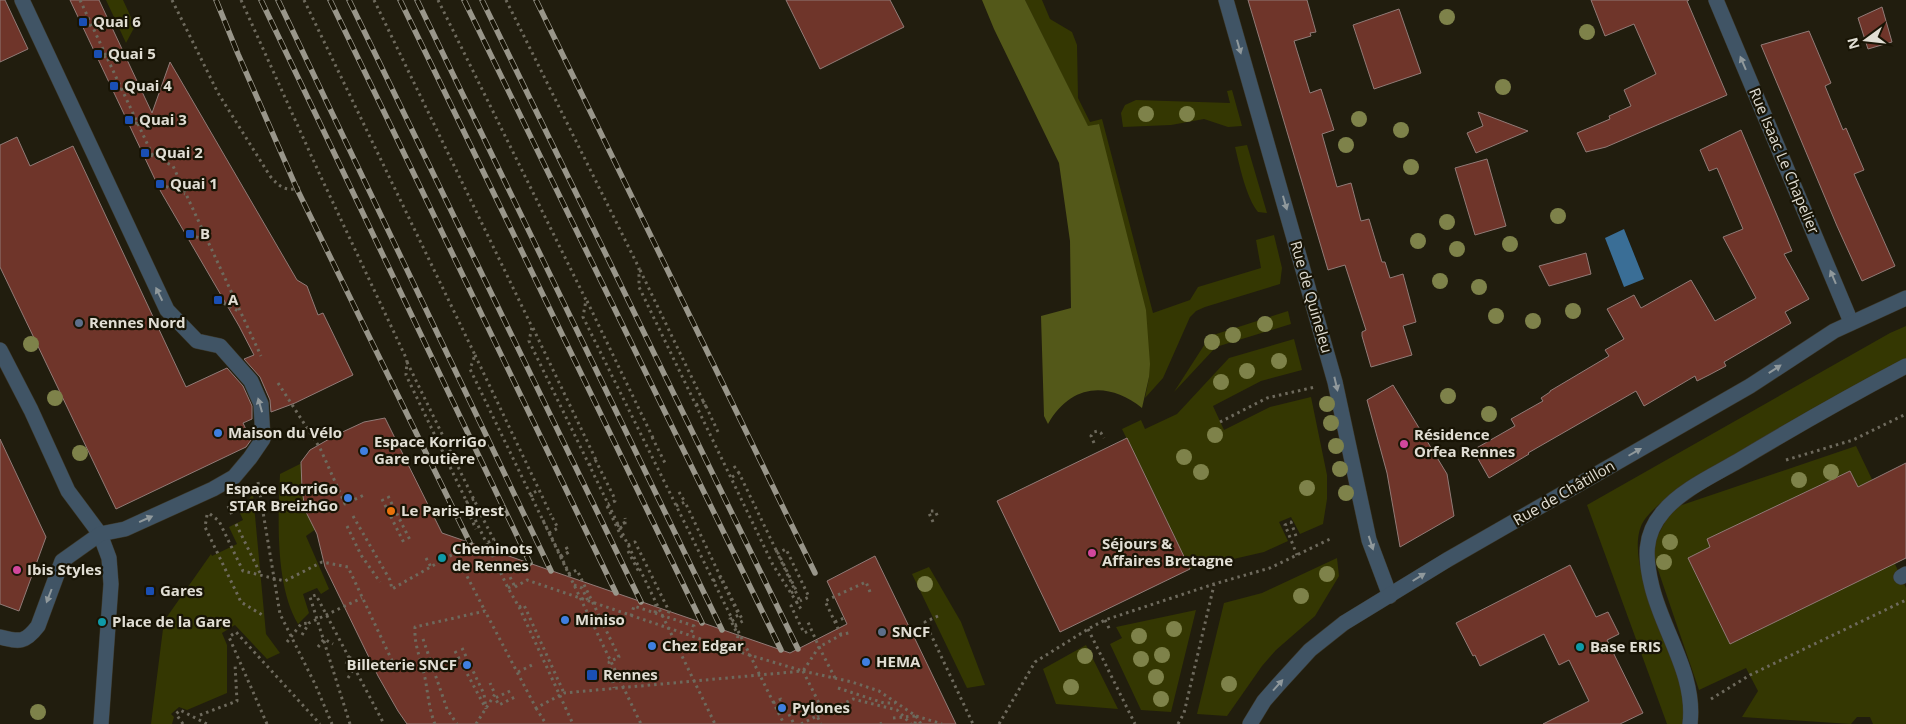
<svg xmlns="http://www.w3.org/2000/svg" width="1906" height="724" font-family="'Open Sans',sans-serif">
<style>
.green{fill:#343702;fill-rule:evenodd}
.forest{fill:#535819}
.water{fill:#3a6e96}
.building{fill:#6f352a;stroke:#917b77}
.lines{fill:none;stroke-linecap:round;stroke-linejoin:round}
.minor-casing{stroke:#3c382a;stroke-width:16}
.path{stroke:#6e6a5d;stroke-width:3;stroke-dasharray:2.5 4;stroke-linecap:butt}
.minor{stroke:#405465;stroke-width:15}
.rail-casing{stroke:#99968a;stroke-width:5.5}
.rail{stroke:#181405;stroke-width:4;stroke-dasharray:11;stroke-linecap:butt}
.path-bridge{stroke:#6e6a5d;stroke-width:3;stroke-dasharray:2.5 4;stroke-linecap:butt}
.tree{fill:#7e824a}
.oneway{fill:#90999c}
.transit-dot{fill:#1a4fb4;stroke:#181405;stroke-width:2}
.service-dot{fill:#5c6f8a;stroke:#181405;stroke-width:2}
.shop-dot{fill:#3f7fe0;stroke:#181405;stroke-width:2}
.hotel-dot{fill:#d1479c;stroke:#181405;stroke-width:2}
.food-dot{fill:#e8710a;stroke:#181405;stroke-width:2}
.culture-dot{fill:#0f9aa8;stroke:#181405;stroke-width:2}
.labels{text-anchor:middle;stroke-width:4.5;stroke-linejoin:round;paint-order:stroke}
.poi-label{font-size:15px;font-weight:bold;fill:#e1ded4;stroke:#181405;text-anchor:start}
.street-label{font-size:15px;fill:#e1ded4;stroke:#181405}
</style>
<rect width="100%" height="100%" fill="#211d0e"/>
<!-- green -->
<g class="green">
<polygon points="106,0 123,0 135,26 126,43"/>
<polygon points="1025,0 1042,0 1050,19 1072,32 1077,45 1078,98 1090,122 1102,119 1153,313 1190,300 1198,287 1261,268 1256,240 1274,235 1282,268 1280,284 1205,307 1196,311 1190,317 1163,378 1145,398 1149,377 1098,124 1088,127"/>
<polygon points="1232,90 1242,126 1228,127 1204,119 1171,125 1123,127 1121,113 1125,105 1136,100 1230,103 1227,91"/>
<path d="M 1247,145 L 1267,213 L 1258,212 C 1246,197 1240,167 1235,147 Z"/>
<polygon points="1288,311 1291,324 1216,347 1174,392 1210,336"/>
<path d="M 1906,326 L 1906,361 L 1693,481 C 1676,492 1658,502 1645,519 C 1620,553 1667,638 1678,675 C 1682,691 1684,707 1685,724 L 1667,724 L 1587,505 L 1890,333 Z"/>
<polygon points="1294,339 1302,370 1261,381 1213,406 1224,430 1270,407 1311,397 1327,475 1327,499 1323,524 1300,534 1291,517 1279,522 1288,541 1264,552 1190,569 1122,429 1141,420 1145,429 1177,414 1229,358"/>
<path d="M 1856,446 L 1906,550 L 1906,558 L 1895,564 L 1906,588 L 1906,724 L 1873,724 L 1870,717 L 1857,717 L 1851,724 L 1742,717 L 1758,691 L 1746,668 L 1699,690 L 1655,561 L 1653,545 L 1668,516 L 1676,507 ZM 1850,471 L 1895,563 L 1730,644 L 1688,558 L 1710,547 L 1707,539 Z"/>
<path d="M 306,461 L 316,529 L 306,536 L 329,589 L 321,594 L 317,588 L 303,594 L 309,613 L 298,624 C 275,585 278,519 280,474 Z"/>
<polygon points="253,494 266,634 280,653 267,659 235,625 222,633 227,645 227,693 187,710 179,707 171,714 174,717 172,724 151,724 164,621 211,554 212,556 237,544 229,527 243,520 239,511"/>
<polygon points="1337,558 1339,576 1315,616 1276,650 1262,666 1227,716 1197,714 1224,603 1262,593"/>
<polygon points="929,567 961,622 985,685 967,688 912,574"/>
<polygon points="1196,610 1171,712 1141,710 1110,644 1122,638 1116,627"/>
<polygon points="1086,645 1118,709 1056,704 1043,669"/>
</g>
<!-- forest -->
<path class="forest" d="M 982,0 L 1025,0 L 1088,126 L 1099,124 L 1146,310 L 1150,364 L 1149,377 L 1142,408 C 1108,381 1071,384 1048,424 L 1044,416 L 1041,316 L 1071,308 L 1070,241 L 1059,163 L 994,29 Z"/>
<!-- water -->
<polygon class="water" points="1624,229 1644,279 1624,287 1605,238"/>
<!-- building -->
<g class="building">
<polygon points="0,0 5,0 28,49 0,62"/>
<polygon points="70,0 99,0 152,113 170,62 297,280 307,286 318,315 323,313 353,375 295,403 271,412 270,400 260,377 244,359 254,355 239,326 161,192"/>
<polygon points="786,0 890,0 904,27 820,69"/>
<polygon points="1248,0 1307,0 1316,32 1310,33 1311,36 1294,41 1310,93 1321,89 1334,130 1322,134 1337,187 1351,183 1361,221 1369,219 1382,262 1385,262 1390,278 1403,274 1416,322 1403,326 1412,355 1371,367 1362,336 1362,332 1366,330 1345,265 1328,270"/>
<polygon points="1591,0 1689,0 1687,1 1727,95 1606,147 1586,152 1577,133 1610,119 1609,116 1631,106 1624,90 1656,74 1634,24 1605,36"/>
<polygon points="1882,7 1892,42 1868,49 1858,18"/>
<polygon points="1399,9 1421,73 1374,89 1353,25"/>
<polygon points="1809,31 1831,83 1825,86 1843,130 1846,128 1864,170 1854,174 1895,266 1862,281 1837,226 1761,45"/>
<polygon points="1478,112 1528,131 1476,153 1467,133 1483,126"/>
<polygon points="1741,130 1792,251 1784,254 1809,299 1785,312 1791,323 1724,362 1726,366 1709,375 1697,381 1695,376 1644,406 1636,391 1528,453 1529,454 1489,478 1473,450 1515,426 1511,419 1543,401 1541,398 1550,392 1550,391 1609,356 1605,350 1624,339 1607,309 1634,295 1641,308 1691,280 1715,321 1756,298 1723,237 1743,229 1717,168 1709,171 1700,150"/>
<polygon points="17,137 30,166 73,146 186,387 227,368 243,386 252,406 252,419 243,423 251,440 246,447 116,509 0,267 0,145"/>
<polygon points="1487,159 1506,226 1475,235 1455,168"/>
<polygon points="1586,253 1591,274 1549,286 1539,266"/>
<polygon points="1393,385 1447,474 1454,516 1400,547 1387,473 1367,400"/>
<polygon points="385,418 442,533 790,653 847,624 827,581 875,556 956,724 407,724 398,711 378,676 325,567 317,534 305,510 302,489 301,462 310,450 336,435 364,422"/>
<polygon points="1127,438 1190,569 1060,632 997,501"/>
<polygon points="0,439 46,537 19,611 0,604"/>
<polygon points="1906,463 1906,558 1730,644 1688,558 1710,547 1707,539 1850,471 1858,487"/>
<polygon points="1570,565 1596,617 1608,612 1619,634 1607,640 1643,713 1620,724 1543,724 1589,701 1569,660 1559,665 1544,634 1480,666 1475,655 1473,656 1456,623"/>
</g>
<g class="lines">
<!-- minor casing -->
<g class="minor-casing">
<g id="minor">
<polyline points="1226,0 1335,382 1369,540 1390,596"/>
<polyline points="1716,0 1851,322"/>
<polyline points="0,350 31,410 68,491 100,534 109,558 111,584 101,724"/>
<polyline points="1901,577 1906,574"/>
<path d="M 0,637 C 20,642 25,643 38,626 L 62,561 L 100,534 L 125,529 L 213,489 L 234,477 L 250,458 L 263,439 L 261,404 L 251,381 L 220,346 L 197,341 L 167,310 L 22,0"/>
<polyline points="1250,724 1264,701 1278,685 1310,650 1344,623 1447,560 1750,386 1834,331 1906,298"/>
<path d="M 1690,724 C 1696,675 1663,632 1652,587 C 1645,559 1643,535 1663,512 C 1681,490 1714,475 1738,461 C 1793,428 1849,396 1906,366"/>
</g>
</g>
<!-- path -->
<g class="path">
<polyline points="80,0 153,156 173,166 261,356"/>
<path d="M 172,0 L 218,93 L 270,176 C 280,188 288,193 303,186"/>
<polyline points="241,0 320,175 407,360 406,375 508,588 519,607 573,724"/>
<polyline points="304,0 475,355 470,369 641,724"/>
<polyline points="374,0 532,327 529,341 715,724"/>
<polyline points="438,0 586,300 583,317 784,724"/>
<polyline points="506,0 639,268 639,287 773,565 801,609"/>
<polyline points="83,22 91,26"/>
<polyline points="98,54 106,57"/>
<polyline points="114,86 121,89"/>
<polyline points="129,120 138,124"/>
<polyline points="145,153 153,156"/>
<polyline points="160,184 185,194"/>
<polyline points="190,234 206,241"/>
<polyline points="640,270 706,407"/>
<polyline points="218,300 240,312"/>
<polyline points="587,301 653,438"/>
<polyline points="533,328 597,462"/>
<polyline points="475,355 551,515"/>
<polyline points="407,362 479,510"/>
<polyline points="278,383 320,448 345,504 366,494"/>
<polyline points="696,405 704,402 719,434"/>
<polyline points="1220,422 1267,398 1315,387"/>
<polyline points="652,437 665,463"/>
<polyline points="1094,443 1091,436 1094,432 1098,431 1101,433 1104,438"/>
<polyline points="1786,460 1853,440 1906,414"/>
<polyline points="589,465 596,461 613,495 615,501 608,504"/>
<polyline points="734,466 739,473"/>
<polyline points="732,477 739,473 776,550"/>
<polyline points="258,482 280,614 315,684 332,724"/>
<polyline points="679,492 685,502"/>
<polyline points="388,496 411,542"/>
<polyline points="532,497 531,494 539,490 540,491"/>
<polyline points="382,499 405,545"/>
<polyline points="474,499 464,503 476,529"/>
<polyline points="228,506 232,515"/>
<polyline points="607,506 622,538"/>
<polyline points="676,506 685,502 721,578"/>
<polyline points="478,509 494,540 486,543"/>
<polyline points="210,514 219,521 243,571 285,581 322,562 348,567 395,667"/>
<polyline points="207,515 205,527 241,602 264,616"/>
<polyline points="353,516 390,580 392,589 455,553 485,611"/>
<polyline points="933,522 929,513 930,511 935,511 939,519"/>
<polyline points="236,524 261,575"/>
<polyline points="347,526 361,555 380,582"/>
<polyline points="620,528 625,525 625,518"/>
<polyline points="549,533 558,528 551,515"/>
<polyline points="1296,536 1291,522 1285,525 1297,555"/>
<polyline points="628,545 635,542 669,611 667,617"/>
<polyline points="628,551 639,572"/>
<polyline points="560,556 569,552 566,547"/>
<polyline points="426,558 431,567"/>
<polyline points="568,574 577,570 619,657 609,662 614,688"/>
<polyline points="713,581 721,577 743,621 735,625"/>
<polyline points="574,585 582,588 588,601"/>
<polyline points="515,587 527,580 736,651 803,671 819,647 807,620"/>
<polyline points="508,588 514,585 509,575"/>
<polyline points="791,593 796,590 778,553 786,549 809,597 800,601"/>
<polyline points="519,607 524,605 564,693"/>
<polyline points="655,613 656,607 655,604"/>
<polyline points="631,616 634,606 694,626 690,636"/>
<polyline points="938,616 925,622 973,724"/>
<polyline points="1105,620 1110,630"/>
<polyline points="835,622 844,618"/>
<polyline points="1088,629 1135,724"/>
<polyline points="302,635 309,623 362,598"/>
<polyline points="841,635 825,601 866,582 870,592"/>
<polyline points="423,639 447,709 457,724"/>
<polyline points="287,642 301,624 309,623"/>
<polyline points="318,647 324,639 333,644"/>
<polyline points="462,648 484,694 486,709"/>
<polyline points="455,651 485,707"/>
<polyline points="736,651 738,635"/>
<polyline points="346,664 351,655"/>
<polyline points="803,671 824,713"/>
<polyline points="518,672 532,665"/>
<polyline points="348,678 359,660"/>
<polyline points="835,678 819,647 841,635 852,632"/>
<polyline points="838,688 884,703 895,703"/>
<polyline points="510,691 495,698 499,705 515,697"/>
<polyline points="1711,699 1750,675 1906,600"/>
<polyline points="773,703 781,699 794,724"/>
<polyline points="536,708 546,724"/>
<polyline points="200,715 237,701 235,664"/>
<polyline points="817,716 853,699 897,710 911,724"/>
<polyline points="916,716 921,724"/>
<polyline points="893,718 915,716"/>
<polyline points="183,724 176,714 180,710 207,724"/>
<polyline points="267,724 229,637 236,632 320,724"/>
<polyline points="350,724 310,597 316,595 384,724"/>
<path d="M 435,724 C 429,710 428,693 425,678 C 421,659 414,646 415,627 L 485,611 L 536,708 L 564,693 L 803,671 L 852,682 L 879,691 L 916,716 L 942,724"/>
<polyline points="476,724 495,694 490,683"/>
<polyline points="801,724 817,716 821,724"/>
<polyline points="880,724 882,723"/>
<polyline points="915,724 916,716"/>
<polyline points="999,724 1035,662 1088,629 1105,620 1214,584 1270,568 1330,539"/>
<polyline points="1178,724 1184,713 1214,585"/>
</g>
<!-- minor -->
<use href="#minor" class="minor"/>
<!-- rail casing -->
<g class="rail-casing">
<g id="rail">
<polyline points="216,0 238,54 297,189 470,543"/>
<polyline points="261,0 530,563"/>
<polyline points="278,0 551,571"/>
<polyline points="330,0 616,593"/>
<polyline points="349,0 641,602"/>
<polyline points="400,0 702,623"/>
<polyline points="417,0 722,630"/>
<polyline points="464,0 781,650"/>
<polyline points="482,0 798,649"/>
<polyline points="536,0 815,573"/>
</g>
</g>
<!-- rail -->
<use href="#rail" class="rail"/>
<!-- path-bridge -->
<g class="path-bridge">
<polyline points="543,520 571,577"/>
<polyline points="617,526 626,522 625,518"/>
<polyline points="776,550 800,601 791,606 804,633 811,630"/>
<polyline points="561,557 569,552 566,547"/>
<polyline points="722,581 739,615 730,619 738,635"/>
</g>
</g>
<!-- trees -->
<g class="tree">
<circle cx="1447" cy="17" r="8"/>
<circle cx="1587" cy="32" r="8"/>
<circle cx="1503" cy="87" r="8"/>
<circle cx="1146" cy="114" r="8"/>
<circle cx="1187" cy="114" r="8"/>
<circle cx="1359" cy="119" r="8"/>
<circle cx="1401" cy="130" r="8"/>
<circle cx="1346" cy="145" r="8"/>
<circle cx="1411" cy="167" r="8"/>
<circle cx="1558" cy="216" r="8"/>
<circle cx="1447" cy="222" r="8"/>
<circle cx="1418" cy="241" r="8"/>
<circle cx="1510" cy="244" r="8"/>
<circle cx="1457" cy="249" r="8"/>
<circle cx="1440" cy="281" r="8"/>
<circle cx="1479" cy="287" r="8"/>
<circle cx="1573" cy="311" r="8"/>
<circle cx="1496" cy="316" r="8"/>
<circle cx="1533" cy="321" r="8"/>
<circle cx="1265" cy="324" r="8"/>
<circle cx="1233" cy="335" r="8"/>
<circle cx="1212" cy="342" r="8"/>
<circle cx="31" cy="344" r="8"/>
<circle cx="1279" cy="361" r="8"/>
<circle cx="1247" cy="371" r="8"/>
<circle cx="1221" cy="382" r="8"/>
<circle cx="1448" cy="396" r="8"/>
<circle cx="55" cy="398" r="8"/>
<circle cx="1327" cy="404" r="8"/>
<circle cx="1489" cy="414" r="8"/>
<circle cx="1331" cy="423" r="8"/>
<circle cx="1215" cy="435" r="8"/>
<circle cx="1336" cy="446" r="8"/>
<circle cx="80" cy="453" r="8"/>
<circle cx="1184" cy="457" r="8"/>
<circle cx="1340" cy="469" r="8"/>
<circle cx="1201" cy="472" r="8"/>
<circle cx="1831" cy="472" r="8"/>
<circle cx="1799" cy="480" r="8"/>
<circle cx="1307" cy="488" r="8"/>
<circle cx="1346" cy="493" r="8"/>
<circle cx="1670" cy="542" r="8"/>
<circle cx="1664" cy="562" r="8"/>
<circle cx="1327" cy="574" r="8"/>
<circle cx="925" cy="584" r="8"/>
<circle cx="1301" cy="596" r="8"/>
<circle cx="1174" cy="629" r="8"/>
<circle cx="1139" cy="636" r="8"/>
<circle cx="1162" cy="655" r="8"/>
<circle cx="1085" cy="656" r="8"/>
<circle cx="1141" cy="659" r="8"/>
<circle cx="1156" cy="677" r="8"/>
<circle cx="1229" cy="684" r="8"/>
<circle cx="1071" cy="687" r="8"/>
<circle cx="1161" cy="699" r="8"/>
<circle cx="38" cy="712" r="8"/>
</g>
<!-- one-way arrows -->
<defs><path id="oneway-solid" d="M-6-.8H1V-3.2L6.5 0L1 3.2V.8H-6Z" transform="scale(1.25)"/></defs>
<g class="oneway">
<use href="#oneway-solid" transform="translate(1239 47) rotate(74)"/>
<use href="#oneway-solid" transform="translate(1743 63) rotate(-113)"/>
<use href="#oneway-solid" transform="translate(1285 203) rotate(74)"/>
<use href="#oneway-solid" transform="translate(1833 277) rotate(-113)"/>
<use href="#oneway-solid" transform="translate(159 294) rotate(-116)"/>
<use href="#oneway-solid" transform="translate(1775 369) rotate(-33)"/>
<use href="#oneway-solid" transform="translate(1336 384) rotate(77)"/>
<use href="#oneway-solid" transform="translate(260 405) rotate(-106)"/>
<use href="#oneway-solid" transform="translate(1635 452) rotate(-30)"/>
<use href="#oneway-solid" transform="translate(146 519) rotate(-24)"/>
<use href="#oneway-solid" transform="translate(1371 543) rotate(72)"/>
<use href="#oneway-solid" transform="translate(1419 577) rotate(-32)"/>
<use href="#oneway-solid" transform="translate(49 596) rotate(111)"/>
<use href="#oneway-solid" transform="translate(1278 685) rotate(-48)"/>
</g>
<!-- markers -->
<g class="transit-dot">
<rect x="78" y="17" width="10" height="10" rx="2.5"/>
<rect x="93" y="49" width="10" height="10" rx="2.5"/>
<rect x="109" y="81" width="10" height="10" rx="2.5"/>
<rect x="124" y="115" width="10" height="10" rx="2.5"/>
<rect x="140" y="148" width="10" height="10" rx="2.5"/>
<rect x="155" y="179" width="10" height="10" rx="2.5"/>
<rect x="185" y="229" width="10" height="10" rx="2.5"/>
<rect x="213" y="295" width="10" height="10" rx="2.5"/>
<rect x="145" y="586" width="10" height="10" rx="2.5"/>
<rect x="586" y="669" width="12" height="12" rx="2.5"/>
</g>
<g class="service-dot">
<circle cx="79" cy="323" r="5"/>
<circle cx="882" cy="632" r="5"/>
</g>
<g class="shop-dot">
<circle cx="218" cy="433" r="5"/>
<circle cx="364" cy="451" r="5"/>
<circle cx="348" cy="498" r="5"/>
<circle cx="565" cy="620" r="5"/>
<circle cx="652" cy="646" r="5"/>
<circle cx="866" cy="662" r="5"/>
<circle cx="467" cy="665" r="5"/>
<circle cx="782" cy="708" r="5"/>
</g>
<g class="hotel-dot">
<circle cx="1404" cy="444" r="5"/>
<circle cx="1092" cy="553" r="5"/>
<circle cx="17" cy="570" r="5"/>
</g>
<circle class="food-dot" cx="391" cy="511" r="5"/>
<g class="culture-dot">
<circle cx="442" cy="558" r="5"/>
<circle cx="102" cy="622" r="5"/>
<circle cx="1580" cy="647" r="5"/>
</g>
<g class="labels">
<!-- poi labels -->
<g class="poi-label">
<text x="93" y="27">Quai 6</text>
<text x="108" y="59">Quai 5</text>
<text x="124" y="91">Quai 4</text>
<text x="139" y="125">Quai 3</text>
<text x="155" y="158">Quai 2</text>
<text x="170" y="189">Quai 1</text>
<text x="200" y="239">B</text>
<text x="228" y="305">A</text>
<text x="89" y="328">Rennes Nord</text>
<text x="228" y="438">Maison du Vélo</text>
<text x="1414" y="440">Résidence<tspan x="1414" dy="17">Orfea Rennes</tspan></text>
<text x="374" y="447">Espace KorriGo<tspan x="374" dy="17">Gare routière</tspan></text>
<text x="338" y="494" text-anchor="end">Espace KorriGo<tspan x="338" dy="17">STAR BreizhGo</tspan></text>
<text x="401" y="516">Le Paris-Brest</text>
<text x="1102" y="549">Séjours &amp;<tspan x="1102" dy="17">Affaires Bretagne</tspan></text>
<text x="452" y="554">Cheminots<tspan x="452" dy="17">de Rennes</tspan></text>
<text x="27" y="575">Ibis Styles</text>
<text x="160" y="596">Gares</text>
<text x="575" y="625">Miniso</text>
<text x="112" y="627">Place de la Gare</text>
<text x="892" y="637">SNCF</text>
<text x="662" y="651">Chez Edgar</text>
<text x="1590" y="652">Base ERIS</text>
<text x="876" y="667">HEMA</text>
<text x="457" y="670" text-anchor="end">Billeterie SNCF</text>
<text x="603" y="680">Rennes</text>
<text x="792" y="713">Pylones</text>
</g>
<!-- street labels -->
<g class="street-label">
<text transform="translate(1784 161) rotate(67)" y="5">Rue Isaac Le Chapelier</text>
<text transform="translate(1311 297) rotate(74)" y="5">Rue de Quineleu</text>
<text transform="translate(1564 493) rotate(-30)" y="5">Rue de Châtillon</text>
</g>
</g>
<!-- north arrow -->
<g transform="translate(1866 40) rotate(255)" stroke="#181405" stroke-width="4" paint-order="stroke">
<path d="M0-4L9 19L0 12L-9 19Z" fill="#e1ded4"/>
<text y="-8" font-size="14" font-weight="bold" text-anchor="middle" fill="#e1ded4">N</text>
</g>
</svg>
